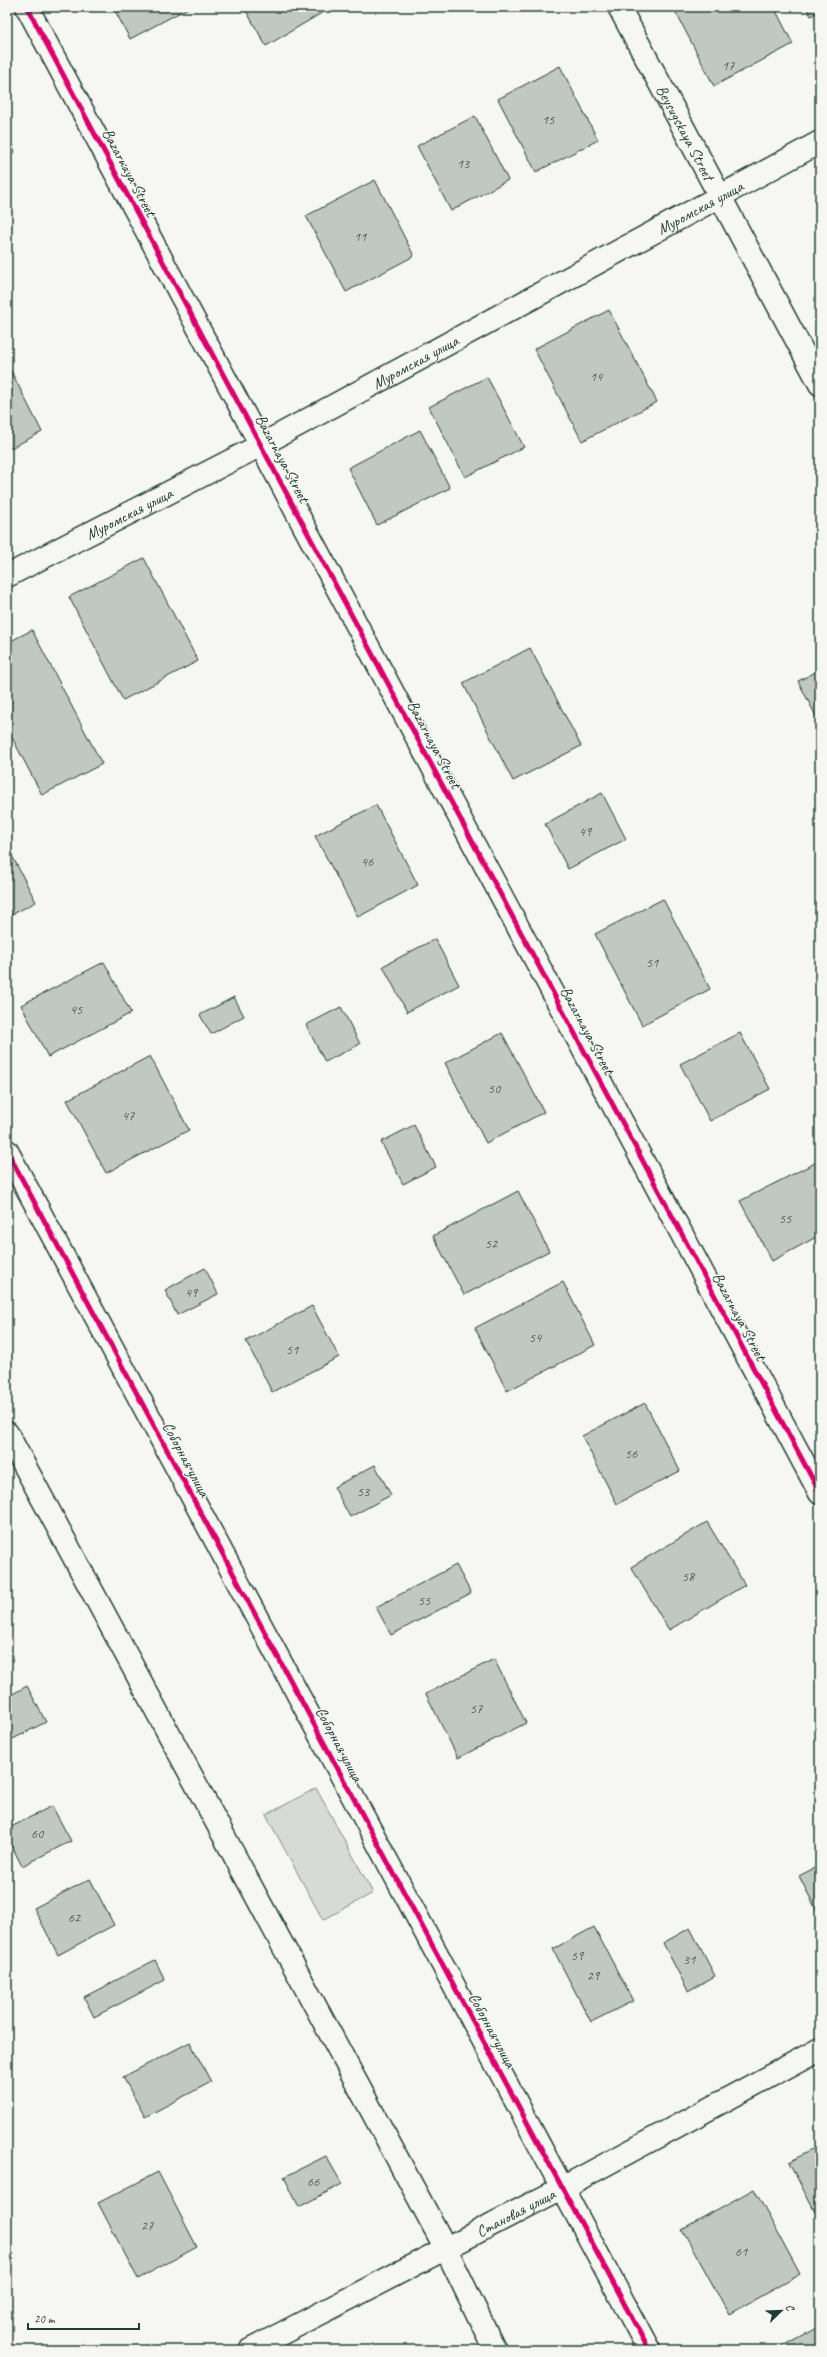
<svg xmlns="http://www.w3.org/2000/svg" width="827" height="2357" font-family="Caveat,sans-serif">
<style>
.green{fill:#d6dbd6;stroke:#7a8c85}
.building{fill:#c1c8c3;stroke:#1f3d34}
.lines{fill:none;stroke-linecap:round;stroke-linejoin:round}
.street-casing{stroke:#1f3d34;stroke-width:25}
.street{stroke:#f6f6f2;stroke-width:22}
.cycleway-casing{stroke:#f6f6f2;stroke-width:8}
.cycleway{stroke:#d6006c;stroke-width:5}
.labels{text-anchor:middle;stroke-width:3;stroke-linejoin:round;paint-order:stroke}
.number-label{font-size:14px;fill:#486058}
.street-label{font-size:16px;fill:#1f3d34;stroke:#f6f6f2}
</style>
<rect width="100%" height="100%" fill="#f6f6f2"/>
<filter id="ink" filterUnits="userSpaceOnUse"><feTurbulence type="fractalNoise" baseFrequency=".025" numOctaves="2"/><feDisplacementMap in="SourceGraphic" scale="8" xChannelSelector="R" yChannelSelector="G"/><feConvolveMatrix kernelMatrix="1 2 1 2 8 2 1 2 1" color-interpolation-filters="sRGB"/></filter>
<g filter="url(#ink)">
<!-- green -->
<polygon class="green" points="316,1788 373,1893 323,1920 266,1815"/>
<!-- building -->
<g class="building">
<polygon points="113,7 190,7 130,39"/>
<polygon points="244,7 323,7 325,11 266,46"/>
<polygon points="673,7 774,7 793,44 714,86"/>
<polygon points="806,7 820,7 820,11 811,16"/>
<polygon points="560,66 598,140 536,172 498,99"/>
<polygon points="475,116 508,180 451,211 417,146"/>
<polygon points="7,137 15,152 7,156"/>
<polygon points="375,180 414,256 346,292 306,216"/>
<polygon points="609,310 657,402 582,441 534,349"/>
<polygon points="9,367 42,432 7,450 7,368"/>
<polygon points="487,377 524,447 465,477 429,407"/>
<polygon points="420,430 450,488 377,525 348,468"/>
<polygon points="144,558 198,661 123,700 69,597"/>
<polygon points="32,630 102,764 42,795 7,728 7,643"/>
<polygon points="530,648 581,746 513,781 463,683"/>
<polygon points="820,670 820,724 798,681"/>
<polygon points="602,793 626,839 568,869 545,824"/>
<polygon points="376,805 418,885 358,917 315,836"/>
<polygon points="7,846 36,902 7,917"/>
<polygon points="663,899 710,989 642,1025 595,934"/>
<polygon points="435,939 459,985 407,1012 383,966"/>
<polygon points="104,962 131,1013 48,1057 21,1005"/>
<polygon points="234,997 244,1016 211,1034 200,1015"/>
<polygon points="341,1007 360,1044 325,1062 306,1025"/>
<polygon points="502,1033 544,1112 486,1143 445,1063"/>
<polygon points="740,1033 770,1089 710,1121 680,1064"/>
<polygon points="150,1056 189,1130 106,1173 67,1100"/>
<polygon points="414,1125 436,1167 403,1184 381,1142"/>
<polygon points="817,1162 820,1169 820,1235 772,1261 740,1201"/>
<polygon points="518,1191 549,1251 464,1295 433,1236"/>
<polygon points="205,1268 218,1294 177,1315 165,1290"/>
<polygon points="563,1282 595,1345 507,1391 475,1328"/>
<polygon points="312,1306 339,1357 272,1392 246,1341"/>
<polygon points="645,1403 680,1471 617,1504 582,1436"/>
<polygon points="375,1465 391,1495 350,1517 334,1487"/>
<polygon points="707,1522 745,1585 669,1630 631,1567"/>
<polygon points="456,1565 471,1593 391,1635 376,1607"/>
<polygon points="494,1659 526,1723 458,1758 426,1694"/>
<polygon points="27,1686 46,1722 7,1742 7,1697"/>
<polygon points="52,1806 71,1841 22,1866 7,1837 7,1829"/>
<polygon points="820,1865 820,1914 819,1915 799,1876"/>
<polygon points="90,1879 114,1925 58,1955 34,1908"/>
<polygon points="594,1927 633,2001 591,2022 553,1949"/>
<polygon points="690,1928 715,1976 688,1991 663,1943"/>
<polygon points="155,1960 165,1980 94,2017 84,1997"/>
<polygon points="190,2042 211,2082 145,2117 123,2077"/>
<polygon points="820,2146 820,2220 819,2220 789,2162"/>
<polygon points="326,2156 342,2184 299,2207 284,2177"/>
<polygon points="158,2172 197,2247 138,2279 98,2203"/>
<polygon points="754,2189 800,2274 729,2314 682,2229"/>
<polygon points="820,2326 820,2350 776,2350"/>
</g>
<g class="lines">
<!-- street casing -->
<g class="street-casing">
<g id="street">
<polyline points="27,7 820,1493"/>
<path id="s1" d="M 619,7 L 820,384"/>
<path id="s2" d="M 7,576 L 261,445 L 820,142"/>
<polyline points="7,1151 649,2350"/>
<polyline points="7,1433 445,2247 495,2350"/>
<path id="s3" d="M 250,2350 L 562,2188 L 820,2049"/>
</g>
</g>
<!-- street -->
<use href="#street" class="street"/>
<!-- cycleway casing -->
<g class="cycleway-casing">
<g id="cycleway">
<polyline points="27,7 820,1493"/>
<polyline points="7,1151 649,2350"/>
</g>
</g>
<!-- cycleway -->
<use href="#cycleway" class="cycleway"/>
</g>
</g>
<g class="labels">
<!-- number labels -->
<g class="number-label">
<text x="728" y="70">17</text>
<text x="548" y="124">15</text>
<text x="463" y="168">13</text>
<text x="360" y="241">11</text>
<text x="596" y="381">14</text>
<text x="585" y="836">49</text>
<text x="367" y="866">46</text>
<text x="652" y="967">51</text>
<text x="76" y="1014">45</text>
<text x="494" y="1093">50</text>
<text x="128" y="1120">47</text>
<text x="785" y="1223">55</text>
<text x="491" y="1248">52</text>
<text x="191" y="1297">49</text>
<text x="535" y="1342">54</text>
<text x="292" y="1354">51</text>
<text x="631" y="1458">56</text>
<text x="363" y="1496">53</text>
<text x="688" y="1581">58</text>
<text x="424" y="1605">55</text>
<text x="476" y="1713">57</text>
<text x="37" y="1838">60</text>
<text x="74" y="1922">62</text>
<text x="577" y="1960">59</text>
<text x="689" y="1964">31</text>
<text x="593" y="1980">29</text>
<text x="313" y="2186">66</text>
<text x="147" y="2230">27</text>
<text x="741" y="2256">61</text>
</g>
<!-- street labels -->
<g class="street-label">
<text dy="6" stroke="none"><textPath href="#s1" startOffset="142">Beysugskaya Street</textPath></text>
<text transform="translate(130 172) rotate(62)" y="6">Bazarnaya Street</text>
<text dy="6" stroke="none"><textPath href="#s2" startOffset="785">Муромская улица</textPath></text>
<text dy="6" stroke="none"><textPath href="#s2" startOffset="461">Муромская улица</textPath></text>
<text transform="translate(283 458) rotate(62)" y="6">Bazarnaya Street</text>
<text dy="6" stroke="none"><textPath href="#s2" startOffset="137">Муромская улица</textPath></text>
<text transform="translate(435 744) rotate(62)" y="6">Bazarnaya Street</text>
<text transform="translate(588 1030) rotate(62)" y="6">Bazarnaya Street</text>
<text transform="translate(740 1316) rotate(62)" y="6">Bazarnaya Street</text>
<text transform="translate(187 1459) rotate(62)" y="6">Соборная улица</text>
<text transform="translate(340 1744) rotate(62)" y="6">Соборная улица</text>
<text transform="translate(493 2030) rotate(62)" y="6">Соборная улица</text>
<text dy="6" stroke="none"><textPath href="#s3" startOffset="299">Становая улица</textPath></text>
</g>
</g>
<!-- margin -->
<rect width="827" height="2357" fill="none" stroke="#f6f6f2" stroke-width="24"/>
<rect x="12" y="12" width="803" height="2333" fill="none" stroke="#1f3d34" stroke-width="1.5" filter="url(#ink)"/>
<!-- north arrow -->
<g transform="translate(781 2311) rotate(67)" stroke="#f6f6f2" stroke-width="3" paint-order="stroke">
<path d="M0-3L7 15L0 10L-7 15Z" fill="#1f3d34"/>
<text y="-6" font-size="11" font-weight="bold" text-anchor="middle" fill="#1f3d34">С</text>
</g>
<!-- scale -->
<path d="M28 2323v6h111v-6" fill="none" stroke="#1f3d34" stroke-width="2"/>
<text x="34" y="2323" font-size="12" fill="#1f3d34" stroke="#f6f6f2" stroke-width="3" paint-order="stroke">20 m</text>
</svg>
